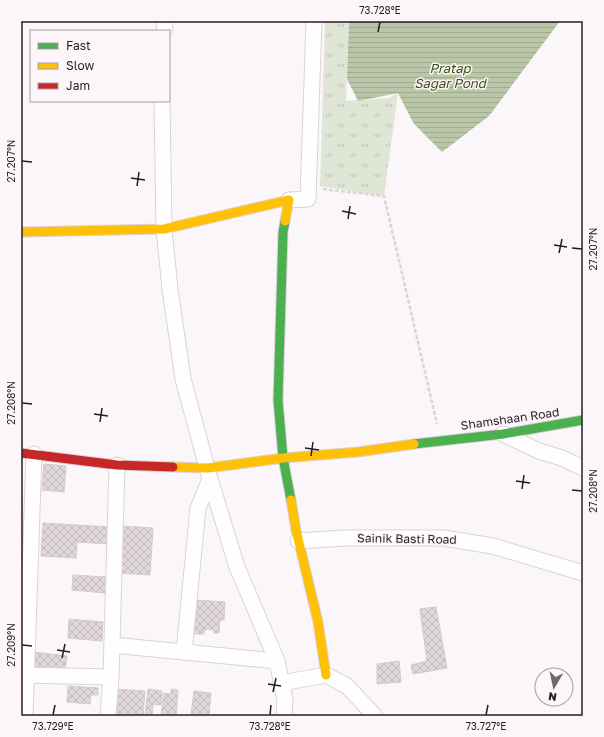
<svg xmlns="http://www.w3.org/2000/svg" width="604" height="737" font-family="'Golos Text',sans-serif">
<style>
.park{fill:url(#park-tufts)}
.water{fill:url(#water-rules)}
.building{fill:url(#building-cross-hatch);stroke:#d3cacf}
.lines{fill:none;stroke-linecap:round;stroke-linejoin:round}
.street-casing{stroke:#dcd2d7;stroke-width:17}
.fast-casing{stroke:#dcd2d7;stroke-width:11}
.slow-casing{stroke:#dcd2d7;stroke-width:11}
.jam-casing{stroke:#dcd2d7;stroke-width:11}
.path{stroke:#d8d5d6;stroke-width:2.5;stroke-dasharray:4 2;stroke-linecap:butt}
.street{stroke:#fefefe;stroke-width:15}
.fast{stroke:#4caf50;stroke-width:9}
.slow{stroke:#ffc107;stroke-width:9}
.jam{stroke:#c62828;stroke-width:9}
.ticks{fill:none;stroke:#281c22;stroke-width:1.5}
.labels{text-anchor:middle;stroke-width:3;stroke-linejoin:round;paint-order:stroke}
.street-label{font-size:12px;fill:#281c22;stroke:#fcf5f9}
.water-label{font-size:13px;font-style:italic;fill:#3a520d;stroke:#fcf5f9}
.neatline{fill:none;stroke:#281c22;stroke-width:1.5}
.ticks-label{font-size:10px;text-anchor:middle;fill:#281c22}
</style>
<defs>
<pattern id="park-tufts" width="24" height="20" patternUnits="userSpaceOnUse"><rect width="24" height="20" fill="#e0e6d6"/><path d="M3 7l-1-3M5 7V3M7 7l1-3M15 17l-1-3M17 17v-4M19 17l1-3" fill="none" stroke="#c0c5b7"/></pattern>
<pattern id="water-rules" width="6" height="5" patternUnits="userSpaceOnUse"><rect width="6" height="5" fill="#bac6a8"/><path d="M0 2.5h6" fill="none" stroke="#a0aa90"/></pattern>
<pattern id="building-cross-hatch" width="8" height="8" patternUnits="userSpaceOnUse"><rect width="8" height="8" fill="#e0d7dc"/><path d="M0 0l8 8M0 8l8-8" fill="none" stroke="#c0b8bc"/></pattern>
</defs>
<rect width="100%" height="100%" fill="#fbf6f9"/>
<!-- park -->
<polygon class="park" points="325,21 349,21 346,101 389,98 398,93 384,196 320,186"/>
<!-- water -->
<polygon class="water" points="349,21 560,21 489,116 442,152 414,124 398,93 358,101 347,79"/>
<!-- building -->
<g class="building">
<polygon points="44,464 66,466 64,492 42,490"/>
<polygon points="43,523 110,527 109,544 77,542 76,558 41,556"/>
<polygon points="121,526 153,528 150,575 118,573"/>
<polygon points="73,575 106,577 105,593 72,590"/>
<polygon points="196,600 225,602 224,620 220,620 219,633 214,633 214,630 205,629 204,634 194,634"/>
<polygon points="436,607 447,668 413,674 411,665 427,661 420,609"/>
<polygon points="69,619 103,622 102,641 68,638"/>
<polygon points="34,652 67,656 65,671 33,668"/>
<polygon points="399,661 401,682 377,684 377,664"/>
<polygon points="68,686 98,688 98,695 91,695 90,704 67,702"/>
<polygon points="114,689 145,691 143,716 112,716"/>
<polygon points="148,689 162,691 161,705 153,704 152,716 145,716"/>
<polygon points="171,689 178,690 176,716 161,716 164,693 171,694"/>
<polygon points="194,691 211,693 209,716 191,716"/>
</g>
<g class="lines">
<!-- street casing -->
<g class="street-casing">
<g id="street">
<polyline points="164,31 165,21"/>
<polyline points="162,101 164,229 170,289 183,379 210,479 237,567 277,661 285,700 284,716"/>
<polyline points="289,200 308,199 314,21"/>
<polyline points="503,434 539,451 562,458 583,468"/>
<polyline points="298,541 344,538 444,538 493,546 583,573"/>
<polyline points="112,645 277,661"/>
<polyline points="184,652 198,508 210,479"/>
<polyline points="21,675 111,677"/>
<polyline points="281,683 326,675 347,686 375,716"/>
<polyline points="25,716 34,454"/>
<polyline points="108,716 111,677 117,465"/>
</g>
</g>
<!-- fast casing -->
<g class="fast-casing">
<g id="fast">
<polyline points="285,221 283,232 278,400 283,458 291,500"/>
<polyline points="414,444 503,434 583,420"/>
</g>
</g>
<!-- slow casing -->
<g class="slow-casing">
<g id="slow">
<polyline points="21,232 164,229 289,200 285,221"/>
<polyline points="173,467 208,468 283,458 358,452 414,444"/>
<polyline points="291,500 296,530 318,622 326,675"/>
</g>
</g>
<!-- jam casing -->
<g class="jam-casing">
<polyline id="jam" points="21,453 117,465 173,467"/>
</g>
<!-- path -->
<polyline class="path" points="323,189 384,196 437,424"/>
<!-- street -->
<use href="#street" class="street"/>
<!-- fast -->
<use href="#fast" class="fast"/>
<!-- slow -->
<use href="#slow" class="slow"/>
<!-- jam -->
<use href="#jam" class="jam"/>
</g>
<!-- ticks -->
<path class="ticks" d="M 378,32 L 380,22M 22,161 L 32,162M 131,178 L 145,180M 137,186 L 139,172M 342,211 L 356,214M 348,219 L 350,206M 554,245 L 567,247M 572,248 L 582,249M 559,253 L 562,239M 22,403 L 32,404M 94,414 L 108,416M 100,422 L 102,408M 305,448 L 319,450M 311,456 L 313,442M 516,481 L 530,483M 522,489 L 524,475M 572,490 L 582,491M 22,645 L 32,646M 57,650 L 70,652M 62,658 L 65,644M 268,684 L 281,686M 273,692 L 276,678M 53,715 L 55,705M 270,715 L 271,705M 486,715 L 488,705"/>
<g class="labels">
<!-- street labels -->
<g class="street-label">
<text transform="translate(510 419) rotate(-8)" y="4">Shamshaan Road</text>
<text transform="translate(407 539) rotate(1)" y="4">Sainik Basti Road</text>
</g>
<!-- water labels -->
<g class="water-label">
<text x="450" y="73">Pratap<tspan x="450" dy="15">Sagar Pond</tspan></text>
</g>
</g>
<!-- border -->
<rect width="604" height="737" fill="none" stroke="#fcf5f9" stroke-width="44"/>
<!-- legend -->
<rect x="30" y="30" width="140" height="72" fill="#fcf5f9" stroke="#a79ea3"/>
<rect x="38" y="43" width="20" height="6" fill="#4caf50" stroke="#a79ea3"/>
<text x="66" y="50" font-size="12" fill="#281c22">Fast</text>
<rect x="38" y="63" width="20" height="6" fill="#ffc107" stroke="#a79ea3"/>
<text x="66" y="70" font-size="12" fill="#281c22">Slow</text>
<rect x="38" y="83" width="20" height="6" fill="#c62828" stroke="#a79ea3"/>
<text x="66" y="90" font-size="12" fill="#281c22">Jam</text>
<!-- north arrow -->
<g transform="translate(554 687) rotate(189)"><circle r="19" fill="#fcf5f9" stroke="#a79ea3"/>
<path d="M0-3L7 15L0 10L-7 15Z" fill="#72686d"/>
<text y="-6" font-size="11" font-weight="bold" text-anchor="middle" fill="#281c22">N</text>
</g>
<rect x="22" y="22" width="560" height="693" class="neatline"/>
<g class="ticks-label">
<text x="380" y="14">73.728°E</text>
<text transform="translate(11 161) rotate(-90)" y="4">27.207°N</text>
<text transform="translate(593 249) rotate(-90)" y="4">27.207°N</text>
<text transform="translate(11 403) rotate(-90)" y="4">27.208°N</text>
<text transform="translate(593 491) rotate(-90)" y="4">27.208°N</text>
<text transform="translate(11 645) rotate(-90)" y="4">27.209°N</text>
<text x="53" y="730">73.729°E</text>
<text x="270" y="730">73.728°E</text>
<text x="486" y="730">73.727°E</text>
</g>
</svg>
